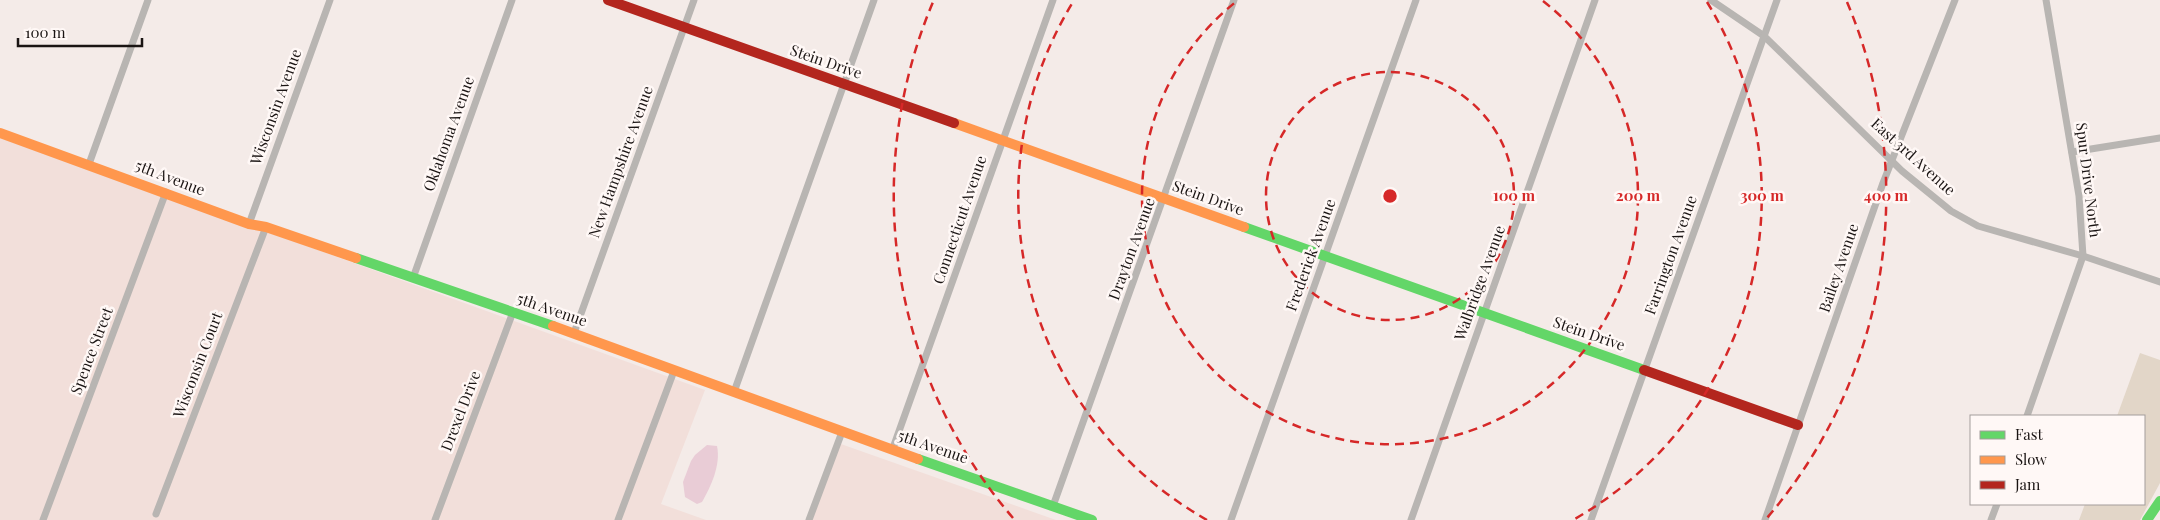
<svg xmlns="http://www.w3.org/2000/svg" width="2160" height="520" font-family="'Playfair Display',serif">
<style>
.built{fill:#f2dfda}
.green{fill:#e2d6c8}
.water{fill:#e9ccd6}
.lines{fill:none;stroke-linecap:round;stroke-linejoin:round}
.street{stroke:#b8b5b2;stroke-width:7}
.fast{stroke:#63d668;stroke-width:10}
.slow{stroke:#ff974d;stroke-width:10}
.jam{stroke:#b3261e;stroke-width:10}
.ring{fill:none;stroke:#d62828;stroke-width:2.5;stroke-dasharray:9 6}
.labels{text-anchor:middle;stroke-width:5;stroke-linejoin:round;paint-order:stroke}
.street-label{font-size:15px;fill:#1a1413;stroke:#fff8f6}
.centre{fill:#d62828;stroke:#fff8f6;stroke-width:2.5}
.ring-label{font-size:15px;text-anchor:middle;font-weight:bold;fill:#d62828;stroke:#fff8f6;stroke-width:5;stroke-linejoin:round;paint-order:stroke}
</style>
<rect width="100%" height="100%" fill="#f4ebe8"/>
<!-- built -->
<g class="built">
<polygon points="0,135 705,390 661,504 706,520 0,520"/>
<polygon points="838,443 1056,520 810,520"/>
</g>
<!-- green -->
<polygon class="green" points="2140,353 2160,360 2160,483 2140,520 2079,520 2085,504 2144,504 2144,416 2117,416"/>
<!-- water -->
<path class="water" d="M 707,445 L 717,446 C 721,465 711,486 702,502 L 697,504 L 685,497 L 683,482 L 691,461 L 695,455 Z"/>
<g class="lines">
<!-- street -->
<g class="street">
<polyline points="1711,0 1764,36 1902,171 1951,211 1978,226 2083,256 2160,282"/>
<polyline points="2072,152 2160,138"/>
<polyline points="89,164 148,0"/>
<polyline points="249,224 330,0"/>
<polyline points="413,278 512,0"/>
<polyline points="574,333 694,0"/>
<polyline points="734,392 874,0"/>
<polyline points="2027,416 2083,256 2079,196 2046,0"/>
<polyline points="893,448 1053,0"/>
<polyline points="1053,506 1234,0"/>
<polyline points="156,514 266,227"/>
<polyline points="43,520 166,192"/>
<polyline points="435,520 513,312"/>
<polyline points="618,520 674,371"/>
<polyline points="809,520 842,432"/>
<polyline points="1231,520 1416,0"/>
<polyline points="1411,520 1595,0"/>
<polyline points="1591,520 1777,0"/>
<polyline points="1765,520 1883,183 1955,0"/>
<polyline points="1991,520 1997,504"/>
</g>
<!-- fast -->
<g class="fast">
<polyline points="1244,227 1644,370"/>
<polyline points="356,258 553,326"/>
<polyline points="918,459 1092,520"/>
<polyline points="2147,520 2160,501"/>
</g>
<!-- slow -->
<g class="slow">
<polyline points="954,123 1244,227"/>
<polyline points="0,133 249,224 266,227 356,258"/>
<polyline points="553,326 918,459"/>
</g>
<!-- jam -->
<g class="jam">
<polyline points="608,0 954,123"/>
<polyline points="1644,370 1798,425"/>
</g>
</g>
<!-- distance rings -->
<g class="ring">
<circle cx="1390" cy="196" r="124"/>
<path d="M1543 1A248 248 0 1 1 1237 1"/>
<path d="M1207 520A372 372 0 0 1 1073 2M1707 2A372 372 0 0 1 1573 520"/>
<path d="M1013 518A496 496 0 0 1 933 2M1847 2A496 496 0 0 1 1767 518"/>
</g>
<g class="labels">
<!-- street labels -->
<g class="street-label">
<text transform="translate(826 62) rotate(19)" y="5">Stein Drive</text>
<text transform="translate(276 107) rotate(-70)" y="5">Wisconsin Avenue</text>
<text transform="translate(449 134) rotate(-70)" y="5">Oklahoma Avenue</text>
<text transform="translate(1913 157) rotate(42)" y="5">East 3rd Avenue</text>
<text transform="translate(621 162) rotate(-70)" y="5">New Hampshire Avenue</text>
<text transform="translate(170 178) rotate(21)" y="5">5th Avenue</text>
<text transform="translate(2088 180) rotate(83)" y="5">Spur Drive North</text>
<text transform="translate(1208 198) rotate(20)" y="5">Stein Drive</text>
<text transform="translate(960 220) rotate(-71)" y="5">Connecticut Avenue</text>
<text transform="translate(1132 249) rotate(-70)" y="5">Drayton Avenue</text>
<text transform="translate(1311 255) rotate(-70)" y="5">Frederick Avenue</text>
<text transform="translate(1671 255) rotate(-70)" y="5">Farrington Avenue</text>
<text transform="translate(1839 268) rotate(-71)" y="5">Bailey Avenue</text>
<text transform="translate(1480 283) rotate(-70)" y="5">Walbridge Avenue</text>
<text transform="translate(552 310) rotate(19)" y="5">5th Avenue</text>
<text transform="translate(1589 334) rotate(19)" y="5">Stein Drive</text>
<text transform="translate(92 351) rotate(-69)" y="5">Spence Street</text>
<text transform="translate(198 365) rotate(-69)" y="5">Wisconsin Court</text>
<text transform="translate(461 411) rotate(-69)" y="5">Drexel Drive</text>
<text transform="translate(933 447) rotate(19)" y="5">5th Avenue</text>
</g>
</g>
<circle cx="1390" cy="196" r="8" class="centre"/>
<g class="ring-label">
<text x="1514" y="201">100 m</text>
<text x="1638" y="201">200 m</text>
<text x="1762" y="201">300 m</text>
<text x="1886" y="201">400 m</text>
</g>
<!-- legend -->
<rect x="1970" y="415" width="175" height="90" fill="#fff8f6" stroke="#a39d9b"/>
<rect x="1980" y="431" width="25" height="8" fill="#63d668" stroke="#a39d9b"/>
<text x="2015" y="440" font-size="15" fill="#1a1413">Fast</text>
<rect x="1980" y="456" width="25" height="8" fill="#ff974d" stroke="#a39d9b"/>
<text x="2015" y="465" font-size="15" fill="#1a1413">Slow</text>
<rect x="1980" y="481" width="25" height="8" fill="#b3261e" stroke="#a39d9b"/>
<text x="2015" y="490" font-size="15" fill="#1a1413">Jam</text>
<!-- scale -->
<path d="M18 38v8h124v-8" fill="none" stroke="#1a1413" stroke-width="2.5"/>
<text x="25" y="38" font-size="15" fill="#1a1413" stroke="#fff8f6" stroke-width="4" paint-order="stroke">100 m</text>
</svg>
